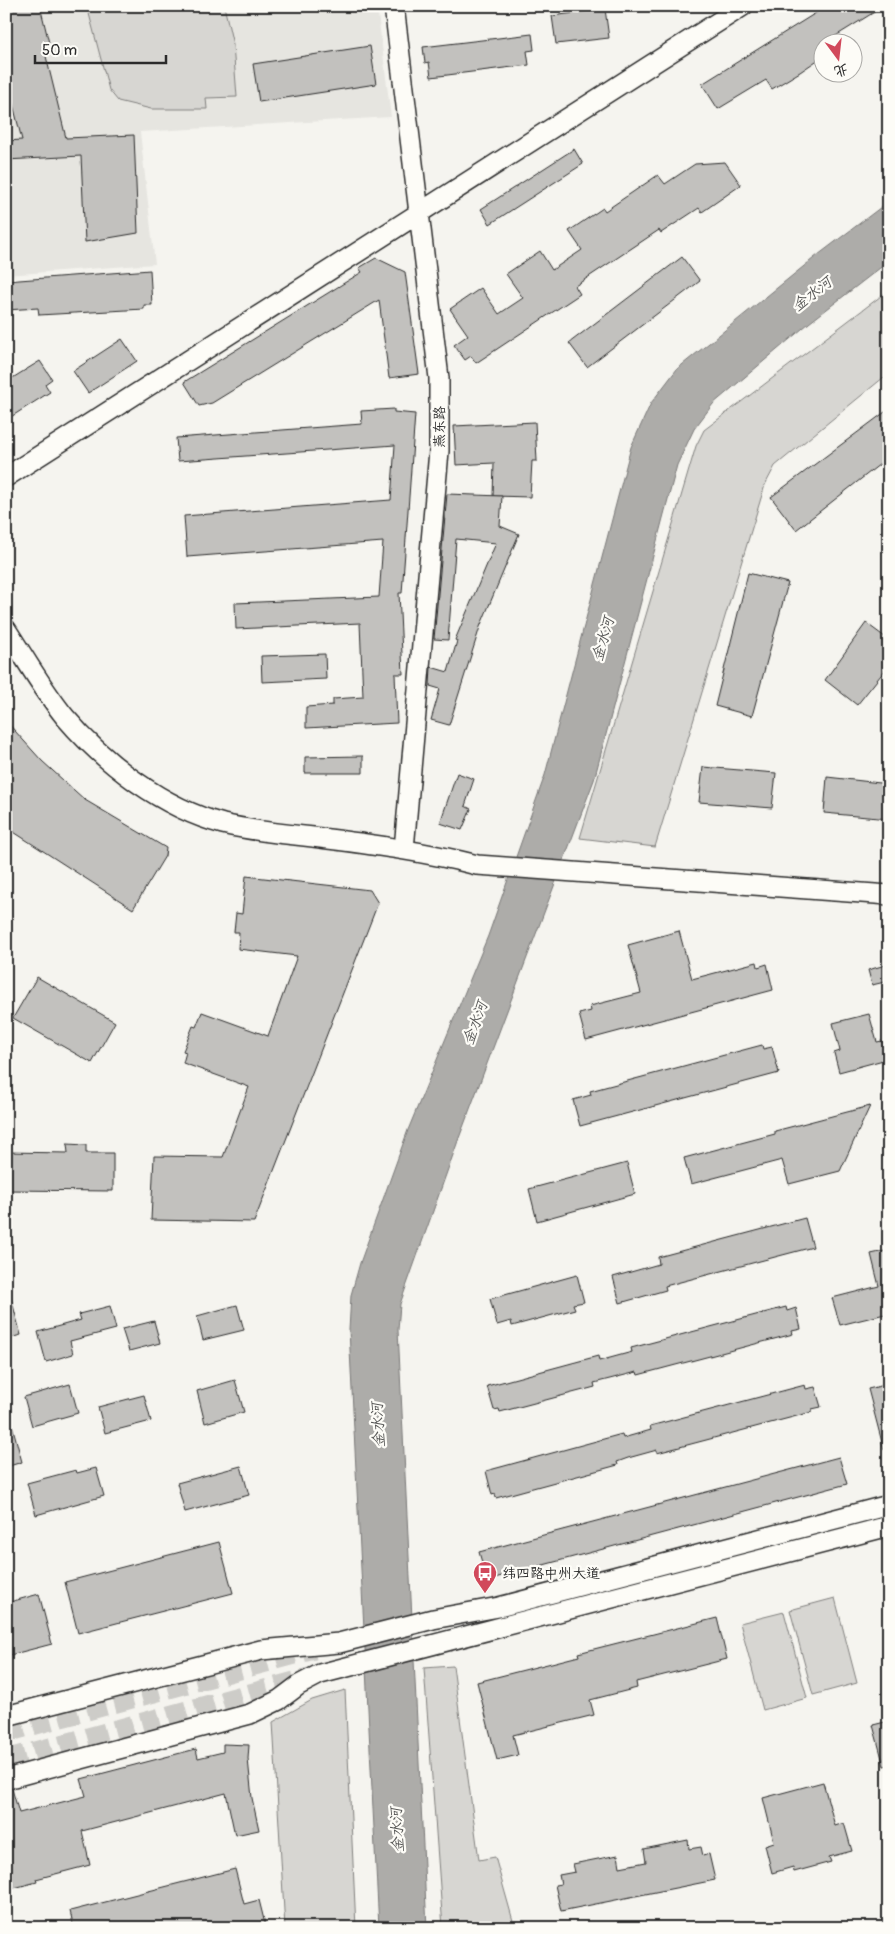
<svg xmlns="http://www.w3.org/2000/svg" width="895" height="1934" font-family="Pangolin,'LXGW WenKai TC',sans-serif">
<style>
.built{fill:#e6e5e0}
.green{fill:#d7d6d2;stroke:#81807e}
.water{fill:#adaca9;stroke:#797877}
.building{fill:#c2c1be;stroke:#2b2b2b}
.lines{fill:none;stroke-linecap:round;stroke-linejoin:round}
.minor-tunnel{stroke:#cdccc8;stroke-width:19;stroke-dasharray:19 9;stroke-linecap:butt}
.minor-casing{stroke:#2b2b2b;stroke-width:22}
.minor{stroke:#fdfcf7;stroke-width:19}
.labels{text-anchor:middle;stroke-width:4.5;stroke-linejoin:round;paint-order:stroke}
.street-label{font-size:14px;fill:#2b2b2b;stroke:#fdfcf7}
.poi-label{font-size:14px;fill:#2b2b2b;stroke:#fdfcf7;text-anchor:start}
.water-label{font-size:15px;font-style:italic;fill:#585857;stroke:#fdfcf7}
</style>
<rect width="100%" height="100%" fill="#f5f4ef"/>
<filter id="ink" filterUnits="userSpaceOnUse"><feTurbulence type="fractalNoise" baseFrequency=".02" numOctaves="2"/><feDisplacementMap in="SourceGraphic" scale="10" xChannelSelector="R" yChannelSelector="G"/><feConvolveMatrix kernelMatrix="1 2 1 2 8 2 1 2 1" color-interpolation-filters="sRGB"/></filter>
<g filter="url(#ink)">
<!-- built -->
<polygon class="built" points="6,6 377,6 391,117 140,132 155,264 6,275 6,140 13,139 6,110"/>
<!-- green -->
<g class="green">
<polygon points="87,6 224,6 233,45 237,97 206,98 207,109 151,109 118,101 109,90"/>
<polygon points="889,290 889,373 775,466 765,485 655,847 580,838 696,446 704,430"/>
<polygon points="835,1598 857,1683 813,1695 790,1610"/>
<polygon points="784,1612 807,1698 763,1710 740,1623"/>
<polygon points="453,1666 479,1860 495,1857 515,1928 443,1928 424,1668"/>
<polygon points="345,1690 356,1928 285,1928 273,1722 312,1700"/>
</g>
<!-- water -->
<polygon class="water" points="889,201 889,261 809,323 713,404 694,429 677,465 594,780 459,1138 400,1304 398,1330 427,1928 379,1928 349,1330 351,1295 360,1263 408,1130 488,936 545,775 631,447 651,403 677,369 814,258"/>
<!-- building -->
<g class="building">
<polygon points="6,6 40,6 49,43 43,44 66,138 134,135 138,233 85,242 81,156 6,160 6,141 22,140 6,77"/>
<polygon points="827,6 884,6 826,42 822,42 822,57 800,72 772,89 766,80 718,109 702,84"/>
<polygon points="605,9 609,38 556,44 552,16"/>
<polygon points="532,34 534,50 527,51 529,65 431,77 429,62 425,63 423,47"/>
<polygon points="370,46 376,84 259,102 253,64"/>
<polygon points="574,149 583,164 490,224 481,209"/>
<polygon points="725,162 741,185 702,212 699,208 661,233 659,230 575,286 580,294 476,363 471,356 465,360 454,345 468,335 450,309 481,288 499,314 523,298 506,274 540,251 552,270 582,250 569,231 603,208 605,211 658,175 665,184 695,164"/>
<polygon points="682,257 700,281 587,367 569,343"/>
<polygon points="376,258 405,272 419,374 389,378 379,300 212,403 199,406 184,382 362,272 359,268"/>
<polygon points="150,270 152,305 144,305 144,309 39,315 38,308 6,310 6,281"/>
<polygon points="122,339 137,361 88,393 73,371"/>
<polygon points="40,361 52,379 45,384 50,392 6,420 6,382"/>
<polygon points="394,409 394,412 415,414 402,593 399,593 403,674 395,674 397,723 306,728 306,707 333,705 333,699 363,697 360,623 236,629 235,603 379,597 383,542 187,557 184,516 391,500 395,445 178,461 176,438 362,424 361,411"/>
<polygon points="889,409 889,457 796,530 771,497"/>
<polygon points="535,422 537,461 532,461 530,497 493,496 494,463 456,465 454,426"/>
<polygon points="447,494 502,496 500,526 519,534 480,627 449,725 431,720 440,689 430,686 431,667 448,672 457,641 455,640 496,543 456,539 448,640 434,639"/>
<polygon points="748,573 788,583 752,716 715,706"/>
<polygon points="866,623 889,640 889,665 857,705 825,680"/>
<polygon points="325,654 326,679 262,682 261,656"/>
<polygon points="6,721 42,761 85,800 166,848 165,856 133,909 6,827"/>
<polygon points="363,756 363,773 305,773 305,757"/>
<polygon points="703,767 776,773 772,808 699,802"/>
<polygon points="457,773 474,779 465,806 471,809 462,830 440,823"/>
<polygon points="827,777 889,784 889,819 824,813"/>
<polygon points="246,876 370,890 378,903 254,1222 151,1220 154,1156 223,1157 249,1087 183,1063 186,1052 183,1051 193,1026 196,1027 202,1012 268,1036 297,956 238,949 239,932 234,932 236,913 242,914"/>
<polygon points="679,931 692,979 757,962 758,967 767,964 773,990 586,1040 579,1014 591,1011 590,1006 641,993 628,945"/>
<polygon points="889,964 889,981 872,985 868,970"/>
<polygon points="37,977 115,1022 92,1063 13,1018"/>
<polygon points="869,1014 877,1042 882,1041 887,1059 839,1072 834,1053 840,1051 833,1023"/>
<polygon points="762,1045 763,1049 772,1047 779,1073 580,1126 573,1100 591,1095 590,1091"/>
<polygon points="870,1106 840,1171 789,1184 782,1160 691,1184 684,1158 775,1134 775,1131"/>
<polygon points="67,1144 86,1145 86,1153 113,1153 113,1191 6,1190 6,1152 68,1153"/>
<polygon points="627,1163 635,1194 537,1221 529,1189"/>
<polygon points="805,1218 813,1247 665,1286 666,1290 620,1303 613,1277 659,1264 658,1257"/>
<polygon points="889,1250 889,1313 840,1325 832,1298 879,1286 871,1254"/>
<polygon points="577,1275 584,1302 573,1304 575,1309 512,1326 511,1321 497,1325 490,1299"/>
<polygon points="6,1298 11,1298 21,1335 6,1339"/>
<polygon points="237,1305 244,1330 203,1340 197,1316"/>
<polygon points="110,1306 116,1329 70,1341 73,1354 46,1362 38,1332 81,1320 79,1314"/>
<polygon points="786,1307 787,1311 796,1308 801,1329 792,1331 793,1334 638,1375 637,1372 594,1383 595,1387 500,1412 499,1409 494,1410 487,1386 598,1356 599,1361 632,1352 631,1348"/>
<polygon points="154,1321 160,1343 129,1351 122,1329"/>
<polygon points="235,1380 244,1412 205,1423 197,1391"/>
<polygon points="70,1384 78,1413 32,1426 24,1397"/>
<polygon points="889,1384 889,1449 884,1450 868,1389"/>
<polygon points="805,1385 806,1389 815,1387 821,1407 812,1409 812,1412 657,1453 657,1450 628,1458 617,1462 618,1465 529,1489 496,1498 495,1494 492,1495 486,1471 622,1434 623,1438 651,1430 650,1426"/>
<polygon points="144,1395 151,1421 105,1433 98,1407"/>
<polygon points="6,1421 11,1421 22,1462 6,1467"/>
<polygon points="839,1457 847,1484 487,1580 479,1552"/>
<polygon points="241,1466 249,1495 185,1512 177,1483"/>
<polygon points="96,1468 104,1496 36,1515 27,1483 76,1470 77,1473"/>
<polygon points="219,1542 233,1593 78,1633 65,1582"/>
<polygon points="39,1594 52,1644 6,1656 6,1603"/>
<polygon points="717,1618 727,1659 636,1682 637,1688 590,1700 594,1715 513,1735 518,1755 497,1760 477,1682 579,1656 578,1653"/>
<polygon points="889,1721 889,1765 884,1766 873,1725"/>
<polygon points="223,1744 249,1745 248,1759 252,1798 259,1830 235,1835 226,1793 82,1831 90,1865 36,1879 37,1882 6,1890 6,1790 12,1789 19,1813 86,1796 81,1779 196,1749 198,1758 223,1752"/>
<polygon points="823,1782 835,1826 844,1823 852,1851 829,1857 831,1862 794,1872 793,1867 772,1873 765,1845 774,1842 763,1798"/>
<polygon points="688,1840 689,1849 701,1847 703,1856 709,1854 715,1880 561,1911 555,1885 561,1884 559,1875 575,1872 573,1864 618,1855 620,1867 646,1862 644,1849"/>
<polygon points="235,1869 244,1904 259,1900 266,1928 74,1928 70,1911"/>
</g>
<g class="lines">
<!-- minor-tunnel -->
<g class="minor-tunnel">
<polyline points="6,1733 314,1650"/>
<polyline points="6,1759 309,1677"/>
</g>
<!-- minor casing -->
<g class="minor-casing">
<g id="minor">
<polyline points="394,6 439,378 439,451 404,849"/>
<polyline points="6,477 743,6"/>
<path d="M 6,629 C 25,658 43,690 65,717 C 105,764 163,808 223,824 C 252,831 283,834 313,837 C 368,844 423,851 477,865 L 889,895"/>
<polyline points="6,1716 261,1650 339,1643 433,1619 499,1607 889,1505"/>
<polyline points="6,1779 250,1714 279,1700 299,1685 320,1674 889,1526"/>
</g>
</g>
<!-- minor -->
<use href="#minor" class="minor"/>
</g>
</g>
<!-- icons -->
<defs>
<g id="bus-pin" transform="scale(1.25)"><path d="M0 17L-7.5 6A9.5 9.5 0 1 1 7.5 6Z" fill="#d1495b" stroke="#fdfcf7"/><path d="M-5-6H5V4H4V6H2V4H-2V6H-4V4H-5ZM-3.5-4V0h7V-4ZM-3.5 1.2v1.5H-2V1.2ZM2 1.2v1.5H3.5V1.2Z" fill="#fff"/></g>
</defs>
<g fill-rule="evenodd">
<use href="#bus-pin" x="485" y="1573"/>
</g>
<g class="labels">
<!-- street labels -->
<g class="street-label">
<text transform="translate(439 427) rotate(-89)" y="5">燕东路</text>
</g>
<!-- poi labels -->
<g class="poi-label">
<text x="502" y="1578">纬四路中州大道</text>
</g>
<!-- water labels -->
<g class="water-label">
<text transform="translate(812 294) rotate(-38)" y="5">金水河</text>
<text transform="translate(603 639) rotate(-74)" y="5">金水河</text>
<text transform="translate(475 1023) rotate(-70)" y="5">金水河</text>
<text transform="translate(378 1425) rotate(-93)" y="5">金水河</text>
<text transform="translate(397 1830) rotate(-93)" y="5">金水河</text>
</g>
</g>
<!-- margin -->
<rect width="895" height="1934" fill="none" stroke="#fdfcf7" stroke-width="25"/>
<rect x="12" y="12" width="870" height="1909" fill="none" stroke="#2b2b2b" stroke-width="2" filter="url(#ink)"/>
<!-- north arrow -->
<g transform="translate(838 58) rotate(165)"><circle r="24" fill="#fdfcf7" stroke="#a9a8a5"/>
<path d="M0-4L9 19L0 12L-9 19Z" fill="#d1495b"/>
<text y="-8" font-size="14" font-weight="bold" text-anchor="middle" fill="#2b2b2b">北</text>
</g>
<!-- scale -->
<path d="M35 55v8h131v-8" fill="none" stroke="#2b2b2b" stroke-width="2.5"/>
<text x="42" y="55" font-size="15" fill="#2b2b2b" stroke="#fdfcf7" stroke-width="4" paint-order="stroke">50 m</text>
</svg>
